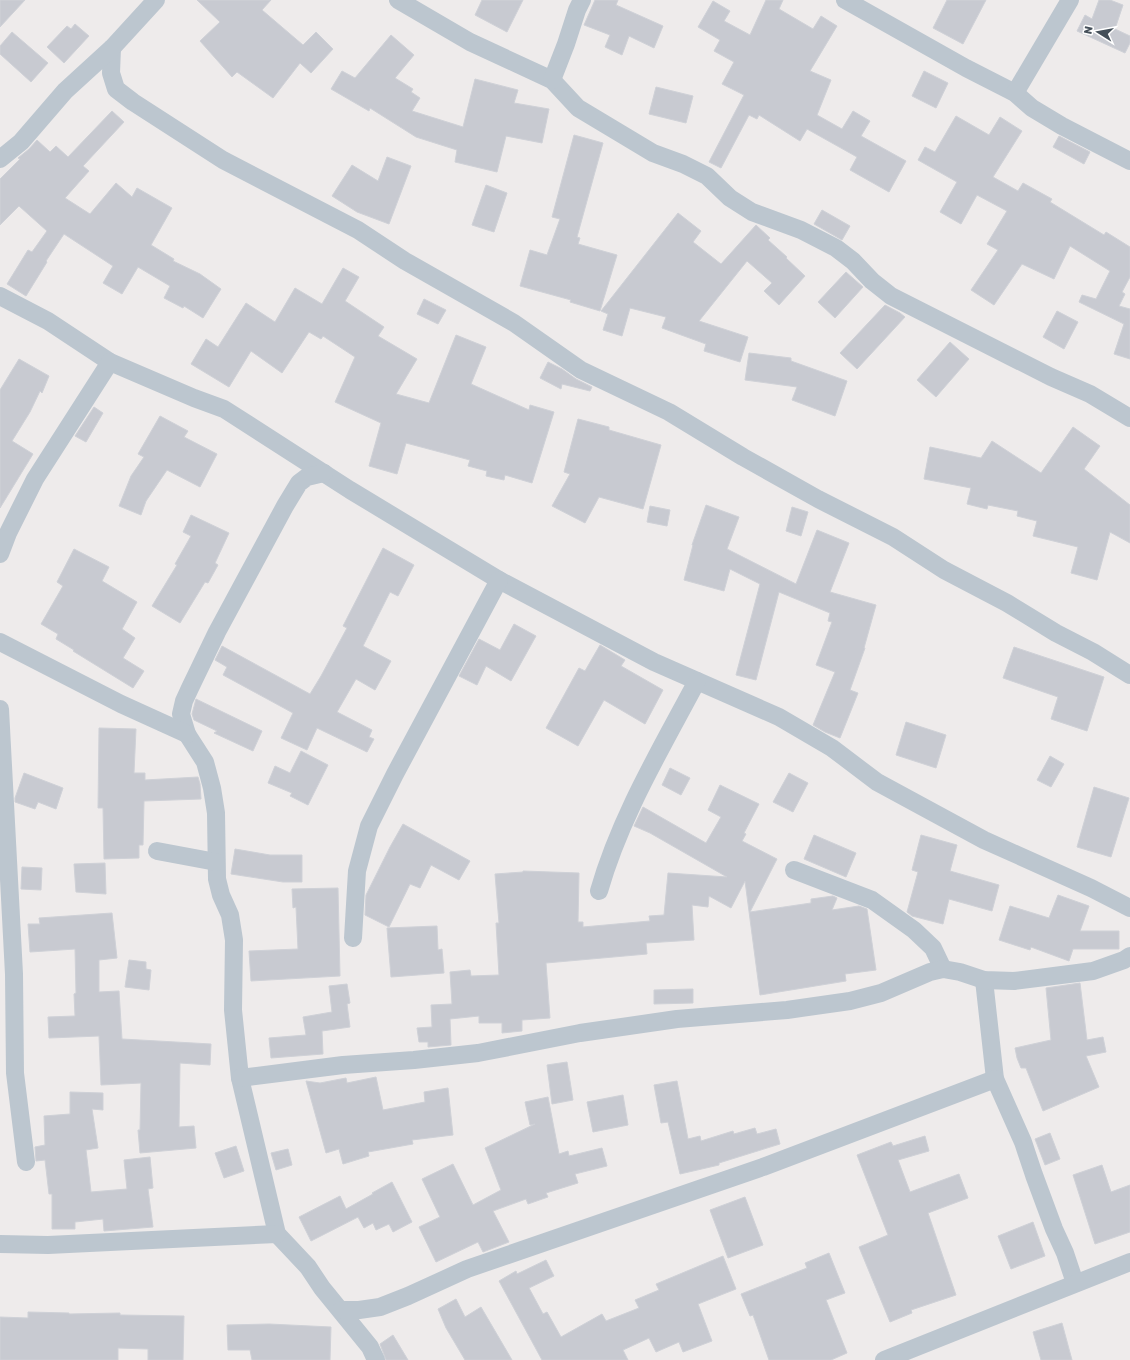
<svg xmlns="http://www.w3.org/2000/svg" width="1130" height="1360" font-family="Rubik,sans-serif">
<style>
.building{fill:#c8cad1;stroke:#cfd1d7}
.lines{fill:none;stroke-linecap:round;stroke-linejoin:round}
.minor{stroke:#bcc6cf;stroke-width:18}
</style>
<rect width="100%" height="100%" fill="#eeebeb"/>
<!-- building -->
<g class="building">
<polygon points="0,0 25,0 0,27"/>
<polygon points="197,0 271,0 262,10 303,45 316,32 333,49 311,73 300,63 273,98 237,72 232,77 200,41 220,22"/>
<polygon points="482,0 523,0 507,32 475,15"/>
<polygon points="595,0 618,0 616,5 663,26 654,48 629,36 622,55 605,47 610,35 584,25"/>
<polygon points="766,0 783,0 779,9 813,29 821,16 837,26 810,71 831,80 817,115 842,129 853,111 870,121 861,136 906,161 889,192 850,170 857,157 807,129 800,141 759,115 757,119 749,115 721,168 709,162 744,95 722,84 734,62 714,51 720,40 698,27 713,1 730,11 724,21 750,35"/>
<polygon points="947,0 986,0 963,44 933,28"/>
<polygon points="1099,0 1110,0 1123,5 1115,29 1130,36 1130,43 1125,53 1077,31 1085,15 1092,19"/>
<polygon points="75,24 89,36 64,63 47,47 67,26 71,29"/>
<polygon points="12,32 48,63 31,82 0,54 0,46"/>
<polygon points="391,35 414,55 395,78 413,89 411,92 420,98 412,111 463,127 475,79 518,90 514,103 549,109 542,143 506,136 497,172 455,162 457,150 416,137 370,108 369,111 331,89 342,71 355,78"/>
<polygon points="924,71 948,83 936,108 912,96"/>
<polygon points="656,87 693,96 686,123 649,114"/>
<polygon points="112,111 124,122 83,166 89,171 65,198 90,214 116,183 132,197 137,188 172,208 151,245 174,259 173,261 200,274 221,289 203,318 184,306 183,308 164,298 170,286 138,267 122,294 103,283 113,266 64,234 46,261 47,262 26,296 7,284 28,250 32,252 47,231 19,206 0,225 0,179 20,159 18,158 29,149 37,140 50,152 56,146 68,157"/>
<polygon points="956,116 989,135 1000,117 1022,131 993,177 1018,191 1023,183 1052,199 1050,202 1104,235 1106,232 1130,247 1130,277 1122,292 1125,294 1119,306 1130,309 1130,359 1114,354 1124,324 1079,302 1082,295 1096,299 1110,271 1070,246 1054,279 1022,264 994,305 971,290 998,250 987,244 1007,211 977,195 961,224 940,212 957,182 918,160 925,147 935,152"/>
<polygon points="574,135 603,143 577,237 580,238 578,244 617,255 600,311 570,302 571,300 520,286 530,250 547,255 560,219 552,217"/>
<polygon points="1059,136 1090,152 1084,164 1053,147"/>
<polygon points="387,157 411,166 389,224 357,212 332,196 352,165 378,181"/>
<polygon points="486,185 507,193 494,232 472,225"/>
<polygon points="822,210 850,226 842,240 814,224"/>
<polygon points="678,213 701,231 693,242 721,264 756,225 770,238 768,240 787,257 786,258 805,276 779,305 764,291 772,283 747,261 699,321 748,337 740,362 704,351 706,344 662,328 666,317 630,308 622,336 603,330 608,314 601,311"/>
<polygon points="343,268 359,277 345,301 384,327 378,336 417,359 396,394 429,403 456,335 486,347 471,384 529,410 530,405 554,412 532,483 505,475 504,480 486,476 487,471 468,466 470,460 406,443 397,474 369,466 381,423 335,402 355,357 323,336 321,339 309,332 282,373 251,351 229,387 191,364 206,339 218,347 246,303 275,322 295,288 322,304"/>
<polygon points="846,272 863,287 835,318 818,302"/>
<polygon points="424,299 446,310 438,324 417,314"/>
<polygon points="885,305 900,313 905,317 857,369 840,353"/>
<polygon points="1057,311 1078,322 1064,349 1043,337"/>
<polygon points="950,342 969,359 936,397 917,380"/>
<polygon points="749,353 791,358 791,361 847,381 835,416 792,400 797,387 745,380"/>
<polygon points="19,359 49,376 42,393 40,391 30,412 12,441 33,454 0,508 0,390"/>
<polygon points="548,362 562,369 576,379 592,387 590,391 562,384 561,389 540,378"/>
<polygon points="94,407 103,413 86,442 75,436"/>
<polygon points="160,416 188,431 184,437 217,454 200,487 167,470 146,501 141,515 119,506 131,476 144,457 138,454"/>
<polygon points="578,419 609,427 609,430 661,445 643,509 599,497 585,523 552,506 570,474 564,472"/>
<polygon points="1073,427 1100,446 1084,469 1130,505 1130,543 1110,532 1097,580 1071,573 1078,547 1033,536 1037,521 1017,516 1018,511 988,505 987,509 967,504 971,488 924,479 930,447 981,458 992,441 1041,473"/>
<polygon points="706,505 739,517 727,549 796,584 817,530 849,543 830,592 876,605 864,648 865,648 850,690 858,693 840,738 825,732 813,725 835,672 816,665 832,622 828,621 830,613 779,592 756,680 736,675 760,584 730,569 724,591 684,580 693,545 692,545"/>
<polygon points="650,506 670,510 667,526 647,522"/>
<polygon points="792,507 808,512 801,536 786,531"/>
<polygon points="191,515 229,533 215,563 218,565 208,583 205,582 180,623 152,606 177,565 175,564 191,536 183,532"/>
<polygon points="383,548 414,565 398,596 390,592 363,646 391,661 375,690 356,679 337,712 372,730 369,737 374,739 367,752 317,728 307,750 281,738 293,713 223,675 227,667 215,660 222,646 310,694 321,676 347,628 343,626"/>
<polygon points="74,549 109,567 102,581 137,602 122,629 135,638 123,658 144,671 133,688 73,651 74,650 56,639 58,634 41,624 63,586 57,582"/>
<polygon points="514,624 536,636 511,681 486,666 477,685 459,676 479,639 500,650"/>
<polygon points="600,645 625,660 621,666 663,690 645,724 604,700 578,746 546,728 579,668 585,671"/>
<polygon points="1014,647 1104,677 1087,731 1051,719 1058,697 1003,678"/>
<polygon points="196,699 262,731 253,751 214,733 217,731 194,720 192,714"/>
<polygon points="906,722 946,735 936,768 896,755"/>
<polygon points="99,728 136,729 134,773 145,773 145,780 198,777 200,784 201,799 144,801 143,845 139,845 139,858 104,859 103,808 98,808"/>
<polygon points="301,751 328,765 308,805 290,796 292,793 268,783 275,766 290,773"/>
<polygon points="1050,756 1064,764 1051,787 1037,780"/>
<polygon points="670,768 690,778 681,795 662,785"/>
<polygon points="24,773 63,788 56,809 38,802 35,809 15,802 15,798"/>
<polygon points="789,773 808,783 793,812 773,802"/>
<polygon points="720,785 759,804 744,833 746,834 742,841 777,859 750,912 811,903 811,899 833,896 837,898 832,910 859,906 867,909 876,970 845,974 846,981 760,995 745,881 731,908 709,896 708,907 692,905 694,940 646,943 647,954 546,963 550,1018 522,1020 522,1031 502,1033 502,1023 479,1023 479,1016 450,1019 451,1045 428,1047 428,1042 419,1042 417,1028 432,1027 431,1005 452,1004 450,972 470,970 471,976 499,975 496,923 499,923 495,874 523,872 523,871 579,873 578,922 583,922 583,927 650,921 649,916 664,915 668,873 727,877 650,833 634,826 643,807 706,843 721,817 708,810"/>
<polygon points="1094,787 1129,798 1111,857 1077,847"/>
<polygon points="403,824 470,861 459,880 431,865 420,888 410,884 389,927 365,915 366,895 390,847"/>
<polygon points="814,835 856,853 846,877 804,859"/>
<polygon points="921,835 957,845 950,871 999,885 992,911 949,899 943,924 912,916 907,912 918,872 912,870"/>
<polygon points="235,849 270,855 302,855 302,882 283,882 231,874"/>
<polygon points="105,863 106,894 76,892 74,864"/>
<polygon points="22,867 42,868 41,890 21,889"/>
<polygon points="338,888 340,976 251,981 249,951 298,949 296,907 293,908 292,889"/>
<polygon points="1058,895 1089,906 1080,931 1119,931 1119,949 1073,949 1069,961 1031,947 1030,950 999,940 1010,906 1049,918"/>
<polygon points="112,913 117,958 99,960 99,992 119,991 122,1039 211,1044 210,1065 180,1063 179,1127 194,1126 196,1148 140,1153 138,1130 140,1130 141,1083 101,1085 99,1036 49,1038 48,1017 75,1016 74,994 76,993 75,949 30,952 28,924 40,924 39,918"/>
<polygon points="437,926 438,950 442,949 444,973 391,977 387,928"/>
<polygon points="129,960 146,962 146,969 151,970 149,990 125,987"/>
<polygon points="1080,983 1087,1040 1103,1037 1106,1052 1086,1056 1099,1087 1043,1111 1026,1068 1021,1068 1017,1058 1015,1048 1051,1040 1046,988"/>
<polygon points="347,984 350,1003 347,1004 350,1027 322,1031 323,1054 271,1058 269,1038 306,1035 303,1017 332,1012 329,986"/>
<polygon points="693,989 693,1003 654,1004 654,990"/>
<polygon points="567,1062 573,1100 552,1104 547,1065"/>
<polygon points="376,1077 383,1110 425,1102 424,1092 448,1088 453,1135 412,1140 413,1144 368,1152 369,1156 343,1164 339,1149 326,1153 306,1081 320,1083 346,1078 347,1083"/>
<polygon points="677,1081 688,1139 700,1136 701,1141 733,1131 734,1134 755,1128 757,1134 776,1129 780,1144 719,1163 719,1165 680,1174 668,1122 661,1123 654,1085"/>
<polygon points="70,1092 103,1093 103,1110 92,1109 98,1148 86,1150 91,1192 127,1189 124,1160 150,1157 153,1188 148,1189 153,1227 104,1231 103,1219 75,1222 75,1229 52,1229 52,1194 49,1194 45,1160 36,1161 35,1147 45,1145 44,1116 70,1114"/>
<polygon points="623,1095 628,1125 593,1132 587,1102"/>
<polygon points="548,1097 559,1154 568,1151 569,1156 602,1148 607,1166 575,1174 578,1183 546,1193 548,1197 528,1204 526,1199 493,1211 509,1242 483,1252 478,1242 436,1262 419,1227 440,1217 422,1179 453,1164 473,1205 501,1190 485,1148 535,1124 530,1125 525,1102"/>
<polygon points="1050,1133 1060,1159 1045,1165 1035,1139"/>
<polygon points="925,1136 929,1151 898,1160 910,1192 959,1174 968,1198 928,1213 956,1295 911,1310 912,1313 890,1322 859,1247 888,1235 857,1155 891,1142 893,1146"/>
<polygon points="236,1146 244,1171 224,1178 215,1153"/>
<polygon points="288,1149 292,1165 276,1170 271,1153"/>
<polygon points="1102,1165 1111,1192 1130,1185 1130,1232 1095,1244 1073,1175"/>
<polygon points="392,1182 412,1222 393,1232 389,1224 376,1230 373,1223 364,1228 358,1217 311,1241 299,1217 340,1196 346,1209 373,1194 372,1193"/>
<polygon points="745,1197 763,1245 728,1258 710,1210"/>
<polygon points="1033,1222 1045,1256 1011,1269 998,1236"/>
<polygon points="829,1253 845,1293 826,1300 847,1353 831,1360 769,1360 753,1315 750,1316 741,1294 807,1268 805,1263"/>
<polygon points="723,1256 736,1289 698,1304 712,1341 683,1352 679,1342 656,1352 649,1338 623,1350 628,1360 542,1360 499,1281 516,1271 517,1274 546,1260 554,1276 529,1288 543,1314 547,1312 561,1337 602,1314 606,1321 639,1308 635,1300 659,1290 656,1284"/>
<polygon points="456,1299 465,1317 481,1307 512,1360 465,1360 446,1328 438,1309"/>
<polygon points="28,1312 69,1313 69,1314 120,1313 120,1315 184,1316 183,1360 148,1360 148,1349 118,1348 118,1360 0,1360 0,1317 28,1318"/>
<polygon points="1062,1323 1072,1360 1041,1360 1033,1332"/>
<polygon points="269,1324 331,1327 330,1360 252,1360 250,1350 228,1350 227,1325"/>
<polygon points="393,1335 408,1360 386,1360 380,1344"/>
</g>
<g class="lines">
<!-- minor -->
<g class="minor">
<polyline points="398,0 470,42 552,80 578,108 653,153 683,164 707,176 730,198 752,212 801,230 836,248 853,261 872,281 891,296 1051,377 1090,394 1130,418"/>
<polyline points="845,0 966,68 1015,93 1032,108 1062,126 1130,161"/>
<polyline points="112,48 111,73 116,89 133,102 223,160 358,230 405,261 514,323 581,370 669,412 743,457 818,499 893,537 944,570 1007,603 1056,633 1093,652 1130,675"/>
<polyline points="552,80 566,44 577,10 582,0"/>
<polyline points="1015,93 1070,0"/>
<polyline points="0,159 21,142 65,91 112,48 156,0"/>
<polyline points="0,296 48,321 110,362 194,398 224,409 350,490 499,580 654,662 779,717 832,748 877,782 984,840 1091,888 1130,908"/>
<polyline points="324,473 307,477 299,483 285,506 217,632 190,688 184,701 181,714 187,734 205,762 212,788 216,813 217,879 221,895 230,915 234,940 233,1010 240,1078 277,1234 308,1267 322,1288 370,1347 376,1360"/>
<polyline points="0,554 8,533 35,479 110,362"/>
<polyline points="0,642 121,704 187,734"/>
<polyline points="0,709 14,974 15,1073 26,1162"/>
<polyline points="157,851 216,862"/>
<polyline points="794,870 872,900 914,930 933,948 943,969"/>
<path d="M 599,891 C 620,817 661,749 697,681"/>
<polyline points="353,938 357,871 369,826 395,774 499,580"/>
<polyline points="984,980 995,1079 1023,1142 1034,1175 1054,1229 1065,1253 1075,1283"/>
<polyline points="240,1078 343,1065 414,1060 478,1053 580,1033 677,1019 787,1010 850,1001 881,993 930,972 943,969 960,972 984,980 1014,981 1093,971 1124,960 1130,956"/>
<polyline points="0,1244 48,1245 277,1234"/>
<polyline points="341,1310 359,1310 380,1307 408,1296 467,1269 763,1167 995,1079"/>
<polyline points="884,1360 1130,1262"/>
</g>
</g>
<!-- north arrow -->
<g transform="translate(1098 32) rotate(281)" stroke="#ffffff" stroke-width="3" paint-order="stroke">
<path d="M0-3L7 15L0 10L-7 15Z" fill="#444f59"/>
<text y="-6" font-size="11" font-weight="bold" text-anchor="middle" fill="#444f59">N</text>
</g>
</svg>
